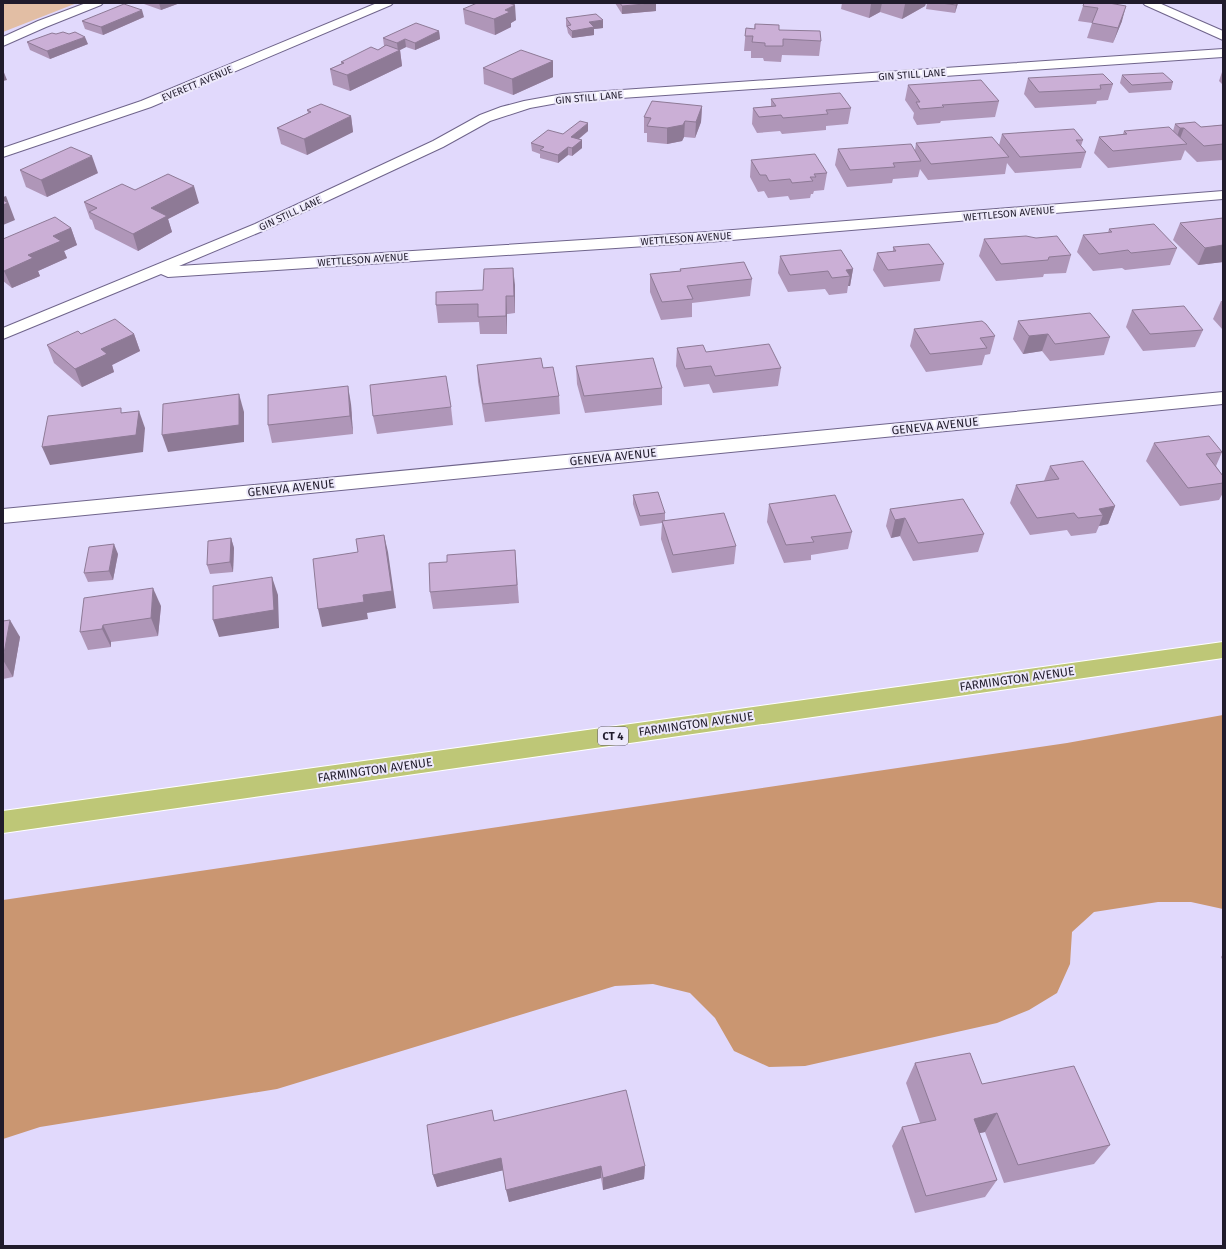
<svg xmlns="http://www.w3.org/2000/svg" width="1226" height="1249" font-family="'Fira Sans',sans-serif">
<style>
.green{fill:#e2bea4}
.forest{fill:#ca9671}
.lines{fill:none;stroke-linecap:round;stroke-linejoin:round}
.minor-casing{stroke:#6f648b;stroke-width:2}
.primary-casing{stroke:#fff;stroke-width:2}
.minor{fill:#fff;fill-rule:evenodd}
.primary{fill:#bec777;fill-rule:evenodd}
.wall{fill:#af96b8}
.shaded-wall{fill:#8e7a96}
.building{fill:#cbafd6;stroke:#8e7a96}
.labels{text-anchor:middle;stroke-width:4;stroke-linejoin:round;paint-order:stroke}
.far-street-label{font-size:10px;fill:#201b2b;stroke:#ede9fb}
.shield{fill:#ede9fb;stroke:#5e5969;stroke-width:1}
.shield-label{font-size:11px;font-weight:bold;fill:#201b2b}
.street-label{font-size:12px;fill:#201b2b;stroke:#ede9fb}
</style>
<rect width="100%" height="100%" fill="#e1d9fc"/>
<!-- green -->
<polygon class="green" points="3,3 77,3 3,32"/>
<!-- forest -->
<polygon class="forest" points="1223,715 1223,909 1191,902 1158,902 1094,912 1072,932 1070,964 1057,993 1029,1010 997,1023 805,1066 769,1067 734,1051 715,1018 690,993 653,984 615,986 277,1089 40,1127 3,1139 3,900 1067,743"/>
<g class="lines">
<!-- minor casing -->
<g class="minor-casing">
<g id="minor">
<polygon points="86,3 103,3 101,5 46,27 3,46 3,37 38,21"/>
<polygon points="377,3 393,3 391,5 151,107 3,157 3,148 141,101"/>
<polygon points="1143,3 1159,3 1223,31 1223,40 1145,5"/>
<polygon points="1223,49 1223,57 563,102 530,108 490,121 443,147 265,230 179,266 708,232 1223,191 1223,199 708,242 168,277 161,274 3,339 3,328 255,224 433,141 480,115 501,107 524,101 563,94"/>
<polygon points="1223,392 1223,404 3,523 3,509"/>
</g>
</g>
<!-- primary casing -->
<g class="primary-casing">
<polygon id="primary" points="1223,642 1223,658 3,833 3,811"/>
</g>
<!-- minor -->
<use href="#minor" class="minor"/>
<!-- primary -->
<use href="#primary" class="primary"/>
</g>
<!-- wall -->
<g class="wall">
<polygon points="143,3 180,3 161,10 144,4"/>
<polygon points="615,3 656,3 656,11 622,14"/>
<polygon points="842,3 926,3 925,6 902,19 880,12 869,18 841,9"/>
<polygon points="927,3 958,3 955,13 926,9"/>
<polygon points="1109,3 1122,21 1113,43 1087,38 1092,23 1078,21 1083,6"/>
<polygon points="463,9 516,20 511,23 511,27 495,35 465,24"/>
<polygon points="144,17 103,35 85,29 82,21"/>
<polygon points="566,18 603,28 594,29 594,35 572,38 568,33 567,28 566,26"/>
<polygon points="755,24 821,41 819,56 782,55 781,62 764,61 763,58 751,58 751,51 744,51 746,28 754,29"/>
<polygon points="439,31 440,39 415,50 406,47 400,50 402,66 350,91 333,85 330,69 342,63 341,62 378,50 384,46 383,38"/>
<polygon points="56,34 88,44 50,59 30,50 27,42"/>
<polygon points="553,61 553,77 513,95 484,84 483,68"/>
<polygon points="1223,69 1223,85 1219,81"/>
<polygon points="1122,75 1173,82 1171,90 1129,93 1120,83"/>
<polygon points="1028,78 1113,84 1108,100 1097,101 1096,104 1035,108 1024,94"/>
<polygon points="908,85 999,101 995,117 941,121 940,123 917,125 913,118 914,113 905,100"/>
<polygon points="771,99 851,108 848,124 826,126 826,130 782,134 780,131 757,133 752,124 753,108 771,106"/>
<polygon points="702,106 701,122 695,138 684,137 682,141 667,144 647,142 647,133 644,133 644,117"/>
<polygon points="307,110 351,116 353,132 307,155 281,144 277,128 308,113"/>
<polygon points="1175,124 1201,127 1223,125 1223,160 1197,162 1185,150 1181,160 1108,168 1094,153 1099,137 1123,134 1124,131 1173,131"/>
<polygon points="588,131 579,139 582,140 582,148 572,156 568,155 558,163 540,158 540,154 532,151 531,143 563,134"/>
<polygon points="1002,134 1083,140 1081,146 1086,152 1081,168 1015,173 1007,163 1005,174 928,180 920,169 918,177 893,179 892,183 847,187 835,165 838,149 915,150 916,143 999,145"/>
<polygon points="751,160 827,173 824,190 814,191 813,194 811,194 810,198 790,200 788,196 768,198 764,191 758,192 750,177"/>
<polygon points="20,170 98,173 47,197 26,187"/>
<polygon points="135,190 199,203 168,219 172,232 138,251 95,229 92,220 90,219 84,202"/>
<polygon points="1223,218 1223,262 1198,265 1173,240 1180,223"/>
<polygon points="71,228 77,245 64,251 67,258 38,271 40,276 12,288 3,281 3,239"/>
<polygon points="1109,229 1177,248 1170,265 1125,270 1122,268 1093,271 1077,252 1083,235 1108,233"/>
<polygon points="984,239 1071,255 1066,273 1044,274 1043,277 996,281 979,256"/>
<polygon points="893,247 944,264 940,281 884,287 873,270 877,253 893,251"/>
<polygon points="780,256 853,269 850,286 848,286 847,293 829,295 825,289 788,292 778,273"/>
<polygon points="680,269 752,279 750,296 692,303 692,317 661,320 650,292 650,274 680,271"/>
<polygon points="515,285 515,313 507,314 507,334 480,334 479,322 438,323 436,305 483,290"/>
<polygon points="1221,301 1223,301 1223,330 1213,319"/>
<polygon points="1132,310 1203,330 1195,347 1143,351 1126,327"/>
<polygon points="1018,321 1110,337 1104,355 1050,361 1042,351 1023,354 1013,339"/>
<polygon points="914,329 995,336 990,354 985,355 982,365 926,372 910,346"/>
<polygon points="81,334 134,334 140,351 112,365 114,372 82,387 54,363 47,345"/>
<polygon points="677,348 781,368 778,386 713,393 709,384 684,387 676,366"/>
<polygon points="477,365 543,368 559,396 560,414 485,422 478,382"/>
<polygon points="576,366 662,388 662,405 585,413 577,384"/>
<polygon points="351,404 353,434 272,443 268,425"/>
<polygon points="451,407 453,425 377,434 373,416"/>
<polygon points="1154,443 1222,452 1216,466 1223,476 1223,493 1219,500 1180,506 1146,461"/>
<polygon points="1050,466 1115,506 1108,524 1099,526 1096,533 1071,536 1067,530 1030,535 1010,503 1016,485 1044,481"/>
<polygon points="633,495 665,513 665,521 736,546 734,564 672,573 661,539 662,523 640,526 633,504"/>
<polygon points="769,504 852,532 848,549 811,555 811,560 784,563 767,522"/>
<polygon points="890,509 984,534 978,552 913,561 900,536 891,538 886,526"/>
<polygon points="231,538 234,548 233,572 210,574 207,565"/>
<polygon points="515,550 519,603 433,609 430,592 447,562"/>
<polygon points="118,554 113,580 88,582 84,573"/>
<polygon points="161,606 158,636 111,642 111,647 88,650 80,632"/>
<polygon points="3,621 20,637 13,677 3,679"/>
<polygon points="1223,954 1223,961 1221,957"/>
<polygon points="915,1063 982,1084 1110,1145 1094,1164 1004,1183 985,1132 979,1133 997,1180 985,1197 915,1213 892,1146 902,1127 920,1123 906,1083"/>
<polygon points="494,1121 645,1166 644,1179 603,1190 601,1178 509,1202 503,1170 437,1187 433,1175"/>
</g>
<!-- shaded-wall -->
<g class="shaded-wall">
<polygon points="159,3 180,3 161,10"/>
<polygon points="656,3 656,11 622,14 622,6"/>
<polygon points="872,3 882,3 880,12 869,18 871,4"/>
<polygon points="907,3 926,3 925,6 902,19 905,4"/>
<polygon points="957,3 958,3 955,13 956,5"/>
<polygon points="515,5 516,20 511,23 511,27 495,35 494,19 505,10"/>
<polygon points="1126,6 1122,21 1113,43 1118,28"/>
<polygon points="142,10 144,17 103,35 101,27"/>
<polygon points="603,20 603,28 594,29 594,35 572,38 572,31 589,22"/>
<polygon points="439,31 440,39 415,50 415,43"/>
<polygon points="85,37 88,44 50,59 47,51"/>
<polygon points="405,39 406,47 400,50 402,66 350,91 347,75 398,51 397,43"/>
<polygon points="553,61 553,77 513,95 512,79"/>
<polygon points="3,70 7,80 3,81"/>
<polygon points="702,106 701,122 695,138 696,122"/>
<polygon points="351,116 353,132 307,155 304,139"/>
<polygon points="685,121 684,137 682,141 667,144 667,128"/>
<polygon points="588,123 588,131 571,145 571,137"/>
<polygon points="1180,128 1184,128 1178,144 1174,145"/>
<polygon points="582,140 582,148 572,156 572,148"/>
<polygon points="568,147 568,155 558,163 558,155"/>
<polygon points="92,156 98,173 47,197 41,180"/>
<polygon points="194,186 199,203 168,219 172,232 138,251 133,234 151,208"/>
<polygon points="6,196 15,220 3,225 3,197"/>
<polygon points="71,228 77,245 64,251 67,258 38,271 40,276 12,288 4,271 53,236"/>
<polygon points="1223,245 1223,262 1198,265 1205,248"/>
<polygon points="513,268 515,285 515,313 514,296"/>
<polygon points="853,269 850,286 848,286 850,276 846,270"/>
<polygon points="506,296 507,314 507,334 506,316"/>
<polygon points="134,334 140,351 112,365 114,372 82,387 75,369 101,349"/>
<polygon points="1048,334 1042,351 1023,354 1029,336"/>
<polygon points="348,386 351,404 353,434 350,416"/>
<polygon points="239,394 244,412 244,442 168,452 162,435"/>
<polygon points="139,411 145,428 143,452 50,465 42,447"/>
<polygon points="1115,506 1108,524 1099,526 1103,515 1099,509"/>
<polygon points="905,518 900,536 891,538 895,520"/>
<polygon points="384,535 388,552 396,608 367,613 368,619 322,627 318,609 363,595"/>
<polygon points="231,538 234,548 233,572 230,562"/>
<polygon points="114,544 118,554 113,580 109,571"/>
<polygon points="272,577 278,595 279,628 219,637 213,620"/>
<polygon points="153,588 161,606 158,636 151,618"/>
<polygon points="10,620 20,637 13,677 3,660"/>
<polygon points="103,625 111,642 111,647 102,629"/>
<polygon points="997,1113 985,1132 962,1137 974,1119"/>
<polygon points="501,1158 504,1170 437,1187 433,1175"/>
<polygon points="601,1166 601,1178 509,1202 506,1190"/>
<polygon points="645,1166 644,1179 603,1190 603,1178"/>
</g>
<!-- building -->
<g class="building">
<polygon points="477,3 508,3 515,5 505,10 510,12 494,19 463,9"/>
<polygon points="620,3 656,3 622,6"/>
<polygon points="941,3 957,3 956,5"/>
<polygon points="1084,3 1109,3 1126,6 1118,28 1092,23 1098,8 1083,6"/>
<polygon points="124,4 142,10 101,27 82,21"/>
<polygon points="596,14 603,20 589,22 594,27 572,31 567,26 571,25 566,18"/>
<polygon points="416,23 439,31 415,43 405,39 397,43 383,38"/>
<polygon points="755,24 779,25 779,30 820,31 821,41 783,39 783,46 765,46 765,43 752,42 753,36 745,36 746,28 755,29"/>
<polygon points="63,32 69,34 75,32 85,37 47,51 27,42 52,33 56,34"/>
<polygon points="386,45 400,50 347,75 330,69 344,63 341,62 371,47 378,50"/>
<polygon points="521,50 553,61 512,79 483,68"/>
<polygon points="1163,73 1173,82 1132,85 1122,75"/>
<polygon points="1103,74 1113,84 1100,85 1101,89 1039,92 1028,78"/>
<polygon points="981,80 999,101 942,105 944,107 920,109 916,102 920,102 908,85"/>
<polygon points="840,93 851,108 826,110 828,114 783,118 781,115 759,117 753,108 776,106 771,99"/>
<polygon points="652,101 702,106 696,122 685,121 683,125 667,128 647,126 651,118 644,117"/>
<polygon points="321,104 351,116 304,139 277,128 311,112 307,110"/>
<polygon points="580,121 588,123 571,137 582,140 572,148 568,147 558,155 540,150 544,147 531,143 548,130 563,134"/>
<polygon points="1195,122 1201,127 1223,125 1223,144 1204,146 1184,128 1180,128 1175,124"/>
<polygon points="1169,127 1187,144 1113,151 1099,137 1127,134 1124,131"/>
<polygon points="1074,129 1083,140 1076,140 1086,152 1020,157 1002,134"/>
<polygon points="992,137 1009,157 931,164 916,143"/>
<polygon points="911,144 921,161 893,163 895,167 850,170 838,149"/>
<polygon points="71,147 92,156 41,180 20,170"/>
<polygon points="815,154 827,173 814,174 816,177 810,177 813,181 792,183 790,179 769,181 766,175 760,175 751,160"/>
<polygon points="168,174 194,186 151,208 167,216 133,234 89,212 97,208 84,202 122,184 135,190"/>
<polygon points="3,200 8,203 3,205"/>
<polygon points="55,217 71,228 53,236 61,241 28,255 33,258 4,271 3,270 3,239"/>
<polygon points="1223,218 1223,245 1205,248 1180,223"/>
<polygon points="1154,224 1177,248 1131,253 1128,250 1099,254 1083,235 1112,232 1109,229"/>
<polygon points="1026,236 1036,238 1057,236 1071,255 1049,257 1048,260 1001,264 984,239"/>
<polygon points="929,244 944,264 888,270 877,253 896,251 893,247"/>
<polygon points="841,250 853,269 846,270 850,276 832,278 828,271 790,275 780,256"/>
<polygon points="744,262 752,279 687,286 693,299 662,302 650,274 681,271 680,269"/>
<polygon points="513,268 514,296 506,296 506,316 478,317 478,304 436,305 436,292 483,290 484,269"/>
<polygon points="1184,306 1203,330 1150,334 1132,310"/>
<polygon points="1090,313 1110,337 1055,344 1048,334 1029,336 1018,321"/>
<polygon points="115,319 134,334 101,349 107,354 75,369 47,345 78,331 81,334"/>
<polygon points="982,321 986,324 995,336 980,338 987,348 930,354 914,329"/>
<polygon points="769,344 781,368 715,376 711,366 685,369 677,348 703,345 706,352"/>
<polygon points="541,358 543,368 553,367 559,396 483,404 477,365"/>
<polygon points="653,358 662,388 584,396 576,366"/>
<polygon points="446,376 451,407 373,416 370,385"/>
<polygon points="348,386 350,416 268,425 268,395"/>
<polygon points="239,394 239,425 162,435 163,404"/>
<polygon points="121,408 121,413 139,411 136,435 42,447 48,416"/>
<polygon points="1209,436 1222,452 1206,454 1223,476 1223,483 1188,488 1154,443"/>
<polygon points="1083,461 1115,506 1099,509 1103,515 1078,518 1074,513 1037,518 1016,485 1059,479 1050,466"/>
<polygon points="658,492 665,513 640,516 633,495"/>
<polygon points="835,495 852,532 811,537 814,542 786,545 769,504"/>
<polygon points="963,499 984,534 918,543 905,518 895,520 890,509"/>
<polygon points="724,513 736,546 673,555 662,521"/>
<polygon points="384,535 392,591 363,595 364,602 318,609 313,559 358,552 356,539"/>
<polygon points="231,538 230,562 207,565 208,541"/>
<polygon points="114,544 109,571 84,573 89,547"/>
<polygon points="515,550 517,585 430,592 429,563 447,562 447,555"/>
<polygon points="272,577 274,610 213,620 213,586"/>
<polygon points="153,588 151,618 103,625 102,629 80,632 84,598"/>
<polygon points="10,620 3,659 3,621"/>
<polygon points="970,1053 982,1084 1074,1066 1110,1145 1018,1165 997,1113 974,1119 997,1180 926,1196 902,1127 936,1120 915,1063"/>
<polygon points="626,1090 645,1166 603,1178 601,1166 506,1190 501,1158 433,1175 427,1125 492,1110 494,1121"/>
</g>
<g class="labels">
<!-- far-street labels -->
<g class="far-street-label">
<text transform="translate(912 74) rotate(-4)" y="4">GIN STILL LANE</text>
<text transform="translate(197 83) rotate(-23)" y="4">EVERETT AVENUE</text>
<text transform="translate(589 97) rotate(-5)" y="4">GIN STILL LANE</text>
<text transform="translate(290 213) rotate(-25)" y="4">GIN STILL LANE</text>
<text transform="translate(1009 213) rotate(-5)" y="4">WETTLESON AVENUE</text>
<text transform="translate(686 238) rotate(-4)" y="4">WETTLESON AVENUE</text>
<text transform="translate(363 259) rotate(-4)" y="4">WETTLESON AVENUE</text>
</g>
<!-- shield labels -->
<rect class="shield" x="598" y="727" width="30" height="18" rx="3"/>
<g class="shield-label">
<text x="613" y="740">CT 4</text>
</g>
<!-- street labels -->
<g class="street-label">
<text transform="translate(935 426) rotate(-6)" y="4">GENEVA AVENUE</text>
<text transform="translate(613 457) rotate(-6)" y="4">GENEVA AVENUE</text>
<text transform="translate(291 488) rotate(-6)" y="4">GENEVA AVENUE</text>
<text transform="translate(1017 679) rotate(-8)" y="4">FARMINGTON AVENUE</text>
<text transform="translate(696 724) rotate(-8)" y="4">FARMINGTON AVENUE</text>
<text transform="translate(375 770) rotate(-8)" y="4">FARMINGTON AVENUE</text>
</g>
</g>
<!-- border -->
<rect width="1226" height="1249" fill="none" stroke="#201b2b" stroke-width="8"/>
</svg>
